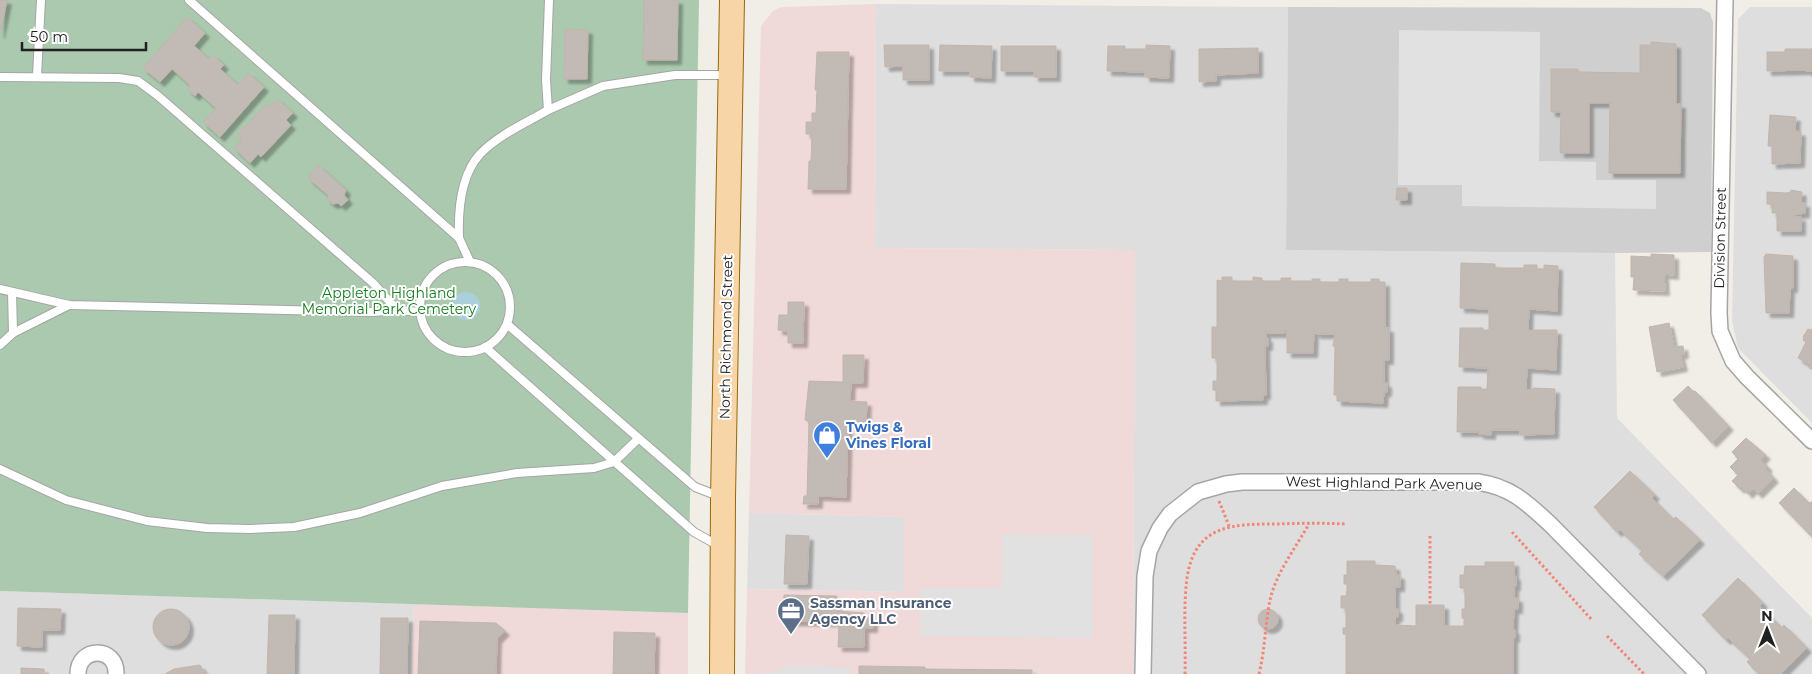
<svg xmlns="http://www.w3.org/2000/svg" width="1812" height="674" font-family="Montserrat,sans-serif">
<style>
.residential{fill:#dfdede}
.commercial{fill:#f0dad9}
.religious{fill:#cfcfcf}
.cemetery{fill:#abc9af}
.parking{fill:#e1e1e1}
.water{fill:#abd0dc}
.building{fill:#c1bab5;stroke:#c2b5ab;filter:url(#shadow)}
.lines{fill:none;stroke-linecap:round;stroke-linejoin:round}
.lane-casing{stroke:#a5a5a5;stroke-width:10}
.street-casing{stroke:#a5a5a5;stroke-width:18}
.primary-casing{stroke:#966808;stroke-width:26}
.path{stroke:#f38577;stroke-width:3;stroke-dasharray:2.5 2.5;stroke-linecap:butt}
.lane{stroke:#fff;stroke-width:8}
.street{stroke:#fff;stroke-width:15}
.primary{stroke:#f7d5a7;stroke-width:24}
.labels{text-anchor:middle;stroke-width:4;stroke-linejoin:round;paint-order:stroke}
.street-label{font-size:14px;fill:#212121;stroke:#fff}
.park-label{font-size:14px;fill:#127c1b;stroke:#fff}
.shop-label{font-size:14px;font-weight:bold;fill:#366cbe;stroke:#fff;text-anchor:start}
.service-label{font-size:14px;font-weight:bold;fill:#4e5e75;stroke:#fff;text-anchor:start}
</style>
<defs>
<filter id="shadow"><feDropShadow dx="4.5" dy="4.5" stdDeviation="1" flood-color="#0004"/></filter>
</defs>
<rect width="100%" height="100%" fill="#f1eee8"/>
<!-- residential -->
<g class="residential">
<polygon points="876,4 1288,7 1286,250 1615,253 1617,418 1812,618 1812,674 1133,674 1135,250 875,248"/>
<polygon points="1750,7 1812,7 1812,423 1738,348 1732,321 1738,19"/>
<polygon points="749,513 904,517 904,592 747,589"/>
<polygon points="0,591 414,604 411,674 0,674"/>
</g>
<!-- commercial -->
<g class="commercial">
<polygon points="876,4 875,248 1135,250 1133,674 745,674 747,589 904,592 904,517 749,513 761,26 773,11 782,7"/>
<polygon points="414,604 688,613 688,674 411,674"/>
</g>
<!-- religious -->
<polygon class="religious" points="1288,7 1701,8 1710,13 1713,22 1711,252 1615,253 1286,250"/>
<!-- cemetery -->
<polygon class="cemetery" points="0,0 699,0 688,613 0,591"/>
<!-- parking -->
<g class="parking">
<polygon points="1399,30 1540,32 1539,161 1596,162 1596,180 1656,180 1656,209 1462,206 1462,185 1398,185"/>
<polygon points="1002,534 1093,535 1092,638 921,636 921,588 1002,588"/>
<polygon points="791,665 850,668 850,674 760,674 760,673 774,672"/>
</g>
<!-- water -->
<circle class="water" cx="466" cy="306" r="14"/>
<!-- building -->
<g class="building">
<polygon points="0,0 7,0 0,34"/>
<polygon points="644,0 678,0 677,60 643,60"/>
<polygon points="187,17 205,33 194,46 209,59 213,55 224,65 220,69 238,85 248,73 264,87 220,137 203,122 216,108 198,92 195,96 187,89 190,85 172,69 160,82 143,68"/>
<polygon points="565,29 588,30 587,79 564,79"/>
<polygon points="1651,42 1676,44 1676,104 1681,104 1680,173 1609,173 1610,103 1589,103 1589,153 1560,153 1561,112 1551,112 1551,69 1578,69 1578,72 1640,73 1640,45 1651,45"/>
<polygon points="884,45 929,45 929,80 903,80 903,66 885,67"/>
<polygon points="940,45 992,46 991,78 970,77 970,71 939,71"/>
<polygon points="1146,45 1170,46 1169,78 1145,77 1145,72 1107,71 1108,46 1125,46 1125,49 1146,49"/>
<polygon points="1001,46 1056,46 1056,77 1034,77 1034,71 1001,71"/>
<polygon points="1258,48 1258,73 1216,75 1216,81 1199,82 1199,49"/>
<polygon points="1785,49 1812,49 1812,71 1806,71 1806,70 1767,71 1767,52 1785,52"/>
<polygon points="817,52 849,52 846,189 808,189 809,161 811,161 812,134 806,134 806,122 812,122 812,113 816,113 817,90 815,90"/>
<polygon points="277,99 293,113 286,120 291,125 261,157 258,154 250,163 234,148 242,139 238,134 266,104 269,107"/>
<polygon points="1770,115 1796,117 1795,131 1801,132 1800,163 1772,164 1772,146 1768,146"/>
<polygon points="318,165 346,190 344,195 348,200 341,206 338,203 333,204 326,199 329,196 308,178"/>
<polygon points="1397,188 1407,188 1407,200 1396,200"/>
<polygon points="1791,190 1802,192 1801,203 1805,203 1805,213 1794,215 1794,217 1801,217 1801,231 1777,231 1777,216 1779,217 1779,213 1772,213 1773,204 1767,204 1767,192 1786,193 1791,192"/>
<polygon points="1651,254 1674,255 1674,275 1664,274 1665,291 1633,290 1634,277 1631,277 1631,256 1651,257"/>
<polygon points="1766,254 1793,256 1793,288 1790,288 1789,313 1766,313 1764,257"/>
<polygon points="1461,263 1495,264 1495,268 1524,268 1524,265 1537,265 1537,269 1544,269 1544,265 1558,266 1557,311 1529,309 1528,331 1534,331 1534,330 1557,330 1556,370 1527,368 1526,390 1533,390 1533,388 1555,389 1554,434 1520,435 1520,430 1491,430 1491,435 1479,434 1479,432 1457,432 1458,387 1481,387 1481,389 1487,389 1488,368 1459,367 1460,328 1483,328 1483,330 1489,330 1489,309 1460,308"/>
<polygon points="1222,277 1232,277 1232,281 1253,281 1253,277 1262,278 1262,281 1281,281 1281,278 1291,278 1290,281 1312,281 1312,279 1320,279 1320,282 1339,282 1339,279 1348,279 1348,282 1371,282 1371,279 1379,279 1379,282 1385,282 1385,328 1389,328 1389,360 1384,360 1384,383 1387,383 1387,392 1384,392 1383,403 1337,401 1337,395 1334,395 1335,346 1333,346 1335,334 1316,334 1316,331 1314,331 1313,353 1287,353 1287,330 1285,330 1285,333 1267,333 1267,330 1266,330 1266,338 1268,338 1268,346 1265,346 1266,395 1263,395 1263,400 1216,401 1216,390 1213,390 1213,381 1217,381 1217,358 1212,358 1212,327 1217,327 1217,280 1222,281"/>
<polygon points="788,302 804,302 803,343 788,343 788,331 778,330 779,315 788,315"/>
<polygon points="1669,323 1674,347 1683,346 1684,354 1680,354 1683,367 1657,372 1649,327"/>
<polygon points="1808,329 1812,330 1812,369 1809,368 1810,365 1798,358 1806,342 1803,340 1804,338 1803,337"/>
<polygon points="843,355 864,355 863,383 851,383 850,401 867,402 866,423 848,422 846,497 818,496 818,504 803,504 804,496 807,496 809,422 805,420 809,381 843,382"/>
<polygon points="1688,386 1694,392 1695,391 1729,426 1712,443 1673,400"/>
<polygon points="1746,438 1766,455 1761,460 1768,467 1766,469 1774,478 1758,494 1753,489 1748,494 1742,487 1740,489 1732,481 1738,475 1730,467 1738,459 1732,452"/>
<polygon points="1630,471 1655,495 1652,498 1673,519 1676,517 1700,540 1663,576 1639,554 1642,551 1620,530 1617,532 1594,507"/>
<polygon points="1794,488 1809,503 1812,502 1812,537 1779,503"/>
<polygon points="786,535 809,536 807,584 784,584"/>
<polygon points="1347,561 1375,561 1375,565 1395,566 1396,575 1400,575 1400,587 1395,587 1395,609 1398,609 1398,617 1395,617 1395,625 1416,626 1416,605 1444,605 1444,626 1464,626 1464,618 1462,618 1462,609 1465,609 1465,593 1464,588 1460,588 1460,575 1464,575 1465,566 1485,566 1485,562 1514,562 1514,576 1516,576 1516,586 1514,586 1514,598 1518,598 1518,609 1514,609 1513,630 1515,630 1515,638 1513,638 1513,674 1346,674 1346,634 1343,634 1343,628 1346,628 1346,608 1341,608 1341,596 1346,596 1347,590 1347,584 1344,584 1344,575 1347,575"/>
<polygon points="1738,578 1763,603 1760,606 1782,628 1784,625 1807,648 1781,674 1761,674 1755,670 1747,662 1750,659 1728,638 1726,640 1702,615"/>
<polygon points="784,595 837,596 837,611 864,613 864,622 867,622 867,620 873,620 873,628 864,628 864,647 838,647 839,625 836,622 784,621"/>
<polygon points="18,608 61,609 60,630 42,630 42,647 17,646"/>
<circle cx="171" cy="627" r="18"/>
<circle cx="1268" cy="619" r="10"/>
<polygon points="269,615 295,615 294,674 267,674"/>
<polygon points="381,618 408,618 407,674 380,674"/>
<polygon points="420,621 496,623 505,631 497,639 496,674 418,674"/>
<polygon points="614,632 655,633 654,674 613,674"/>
<polygon points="200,665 205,674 165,674 174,669"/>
<polygon points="859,666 925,667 925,669 1032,670 1032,674 859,674"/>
<polygon points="21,668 44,669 44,674 21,674"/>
</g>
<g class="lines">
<!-- lane casing -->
<g class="lane-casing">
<g id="lane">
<polyline points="189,0 459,238 470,262"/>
<polyline points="37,76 41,0"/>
<polyline points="0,77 119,78 138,81 157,95 373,283 397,310 421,312"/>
<polyline points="548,110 603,86 675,75 728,75"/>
<path d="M 459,238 C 458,211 461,175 480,154 C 498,135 526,123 548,110 L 546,80 L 549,0"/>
<circle cx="465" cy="307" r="45"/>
<polyline points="0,289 69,305 373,312 397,310"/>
<polyline points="12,292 13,333"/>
<polyline points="507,324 695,487 721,497"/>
<polyline points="0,345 13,333 69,305"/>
<polyline points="485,347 694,532 719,546"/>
<polyline points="0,469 66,500 147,521 207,528 250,529 294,527 360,513 442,486 517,473 594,468 614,462 638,439"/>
</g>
</g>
<!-- street casing -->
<g class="street-casing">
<g id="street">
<polyline points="1725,0 1719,313 1720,331 1733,361 1747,377 1812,441"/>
<path d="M 78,674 C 78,646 117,646 116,674"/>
<path d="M 1143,674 L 1145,576 L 1149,551 L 1160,528 L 1170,514 L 1198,492 L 1226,484 L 1242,482 L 1478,482 C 1511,487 1526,502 1550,524 L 1698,674"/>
</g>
</g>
<!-- primary casing -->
<g class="primary-casing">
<polyline id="primary" points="722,674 723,498 732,0"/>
</g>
<!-- path -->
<g class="path">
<polyline points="1219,501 1229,526"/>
<polyline points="1512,532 1592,620"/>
<polyline points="1430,536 1430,605"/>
<polyline points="1607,636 1644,674"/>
<path d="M 1185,674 C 1186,643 1183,609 1187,578 C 1195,524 1233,524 1277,524 C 1300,523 1323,523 1346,524"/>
<path d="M 1259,674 C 1265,650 1265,625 1270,600 C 1276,573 1296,547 1309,524"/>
</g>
<!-- lane -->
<use href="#lane" class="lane"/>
<!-- street -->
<use href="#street" class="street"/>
<!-- primary -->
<use href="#primary" class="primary"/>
</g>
<!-- icons -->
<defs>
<g id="shop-pin" transform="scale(1.4375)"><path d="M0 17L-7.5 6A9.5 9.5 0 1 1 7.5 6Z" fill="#3f7fe0" stroke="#fff"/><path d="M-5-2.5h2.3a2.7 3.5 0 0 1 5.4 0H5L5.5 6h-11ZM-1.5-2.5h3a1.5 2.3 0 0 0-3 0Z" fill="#fff"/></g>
<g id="office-pin" transform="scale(1.4375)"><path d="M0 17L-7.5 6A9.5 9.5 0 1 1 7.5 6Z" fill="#5c6f8a" stroke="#fff"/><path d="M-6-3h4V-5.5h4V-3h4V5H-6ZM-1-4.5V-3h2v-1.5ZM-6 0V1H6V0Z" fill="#fff"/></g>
</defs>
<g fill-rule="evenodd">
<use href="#shop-pin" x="827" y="435"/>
<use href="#office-pin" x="791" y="611"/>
</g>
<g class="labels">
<!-- street labels -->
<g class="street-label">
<text transform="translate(1720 238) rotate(-89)" y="5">Division Street</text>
<text transform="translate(726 337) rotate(-89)" y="5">North Richmond Street</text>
<text transform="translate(1384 483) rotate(1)" y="5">West Highland Park Avenue</text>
</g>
<!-- park labels -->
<g class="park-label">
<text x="389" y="298">Appleton Highland<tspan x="389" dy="16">Memorial Park Cemetery</tspan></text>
</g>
<!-- shop labels -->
<g class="shop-label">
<text x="846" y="432">Twigs &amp;<tspan x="846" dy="16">Vines Floral</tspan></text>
</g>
<!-- service labels -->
<g class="service-label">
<text x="810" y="608">Sassman Insurance<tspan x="810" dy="16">Agency LLC</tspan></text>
</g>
</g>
<!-- north arrow -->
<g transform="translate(1767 629)" stroke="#ffffff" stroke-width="4" paint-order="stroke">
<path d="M0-4L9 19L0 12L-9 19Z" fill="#212121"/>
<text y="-8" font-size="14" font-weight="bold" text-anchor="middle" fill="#212121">N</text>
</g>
<!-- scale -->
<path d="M22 42v8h124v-8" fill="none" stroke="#212121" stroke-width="2.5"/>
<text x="30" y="42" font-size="15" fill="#212121" stroke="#ffffff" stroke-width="4" paint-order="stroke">50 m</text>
</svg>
